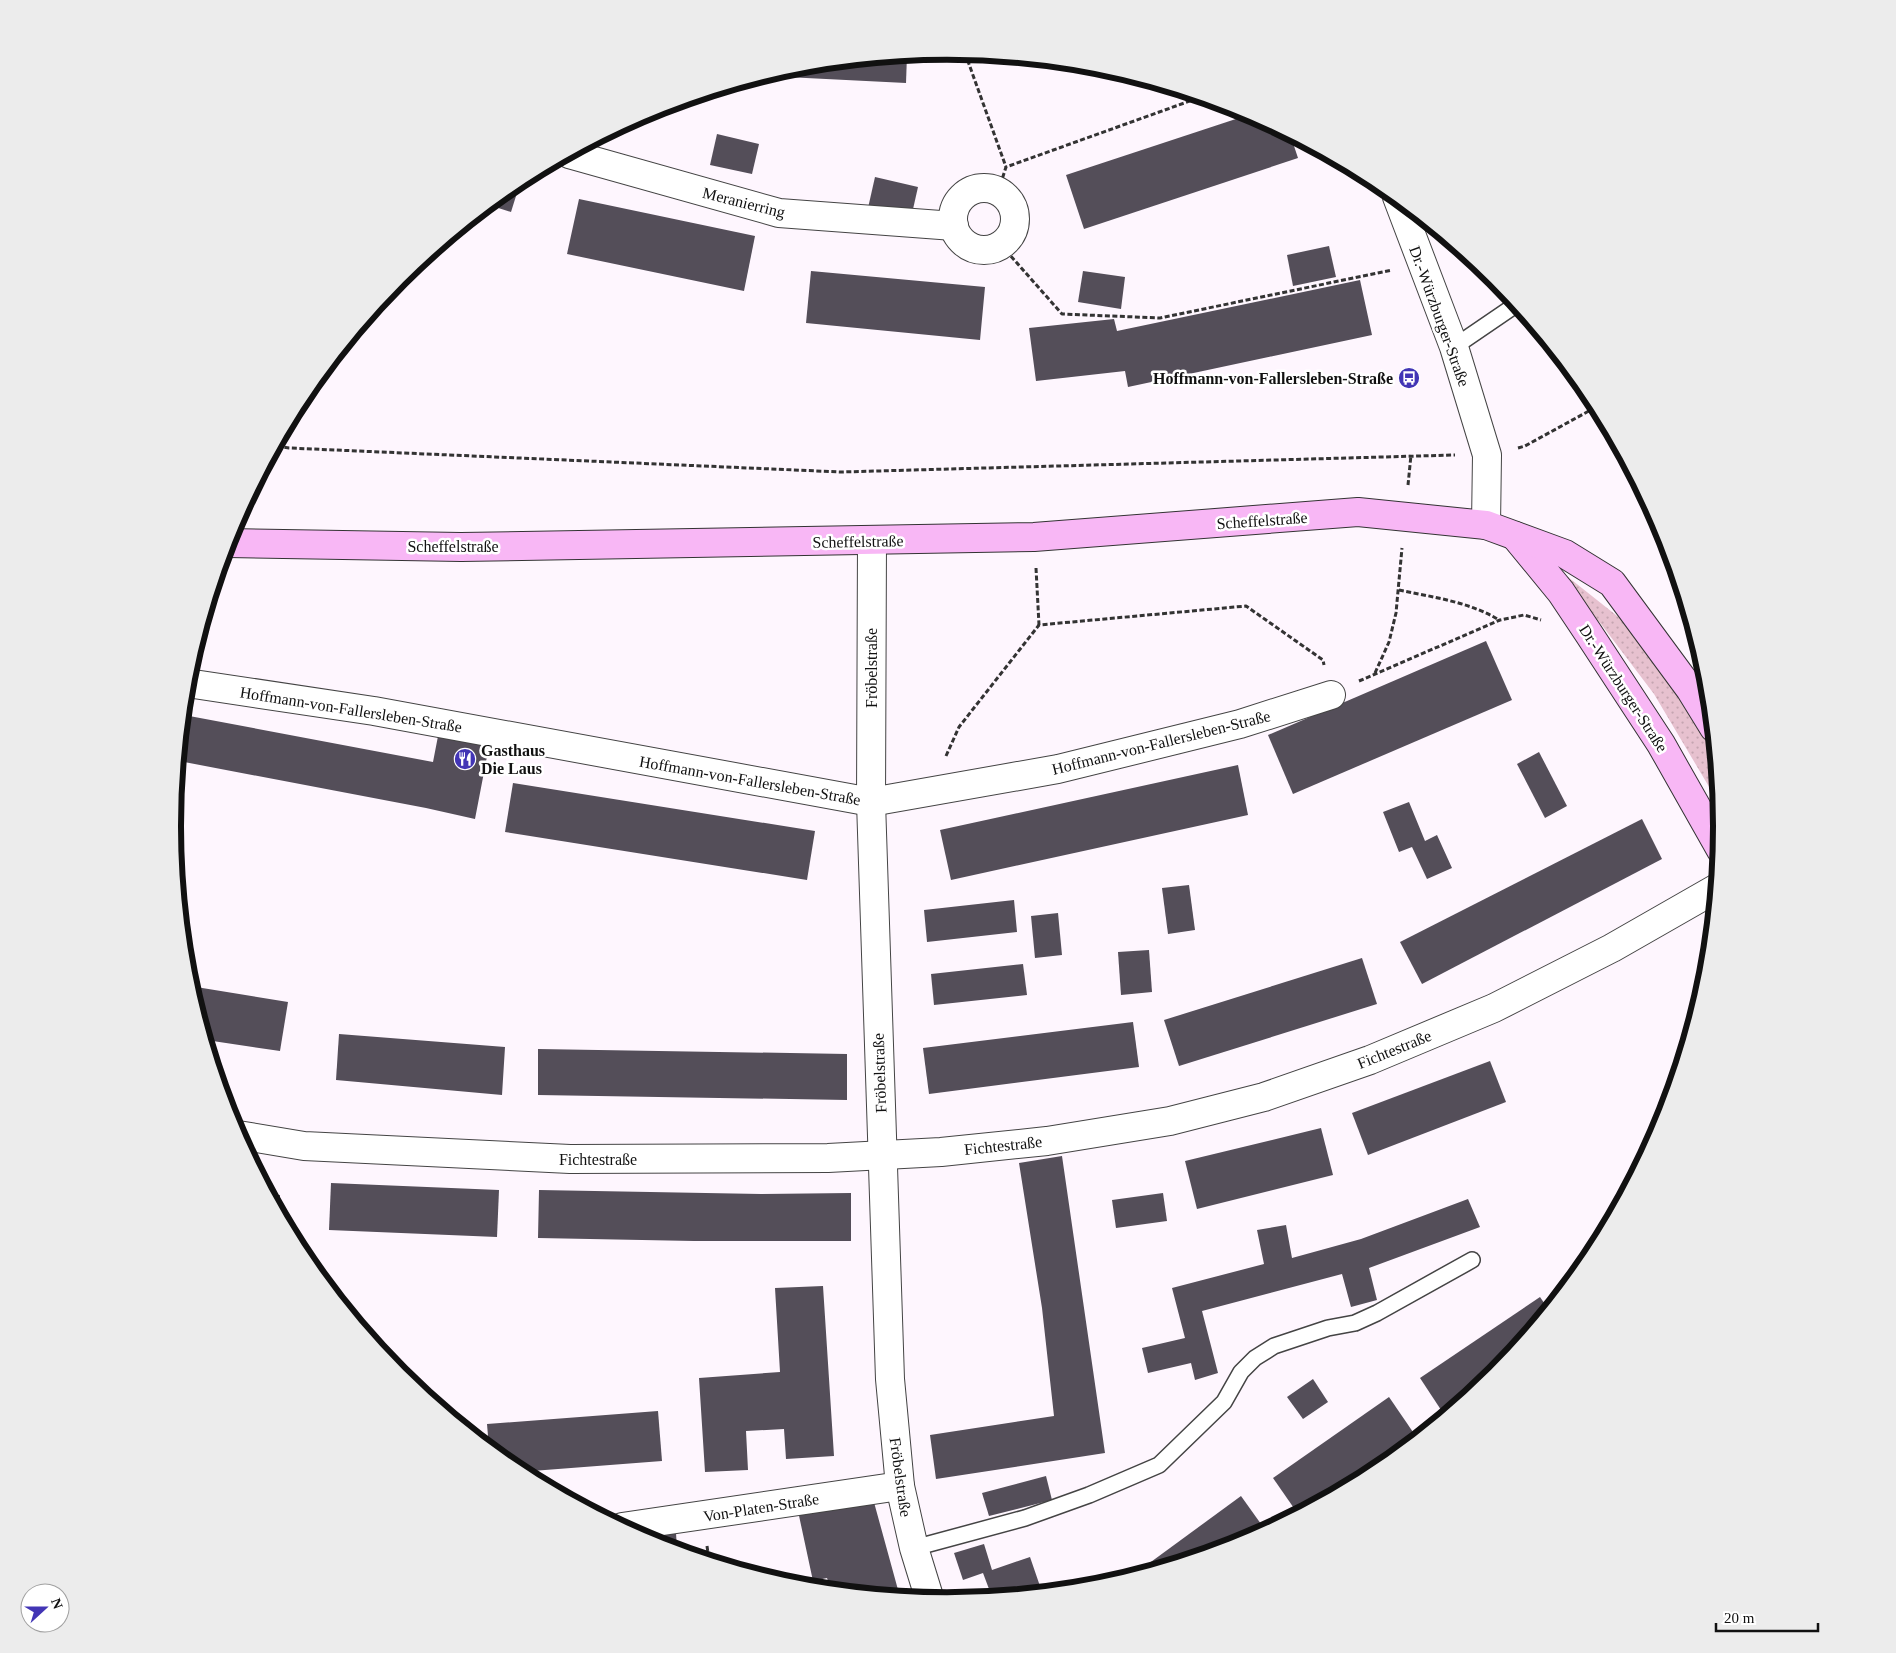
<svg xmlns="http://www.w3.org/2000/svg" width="1896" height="1653" font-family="Georgia,serif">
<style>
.grass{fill:url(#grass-dots)}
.building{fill:#544e59}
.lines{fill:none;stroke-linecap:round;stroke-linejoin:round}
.service-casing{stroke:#444;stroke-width:18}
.minor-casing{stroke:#444;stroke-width:30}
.tertiary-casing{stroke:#444;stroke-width:30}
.secondary-casing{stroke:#333;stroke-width:30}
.path{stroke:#333;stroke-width:3;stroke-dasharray:5 2.5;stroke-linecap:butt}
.service{stroke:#fff;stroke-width:15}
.minor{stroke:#fff;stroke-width:28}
.tertiary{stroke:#fff;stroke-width:28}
.secondary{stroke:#f8b7f5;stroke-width:28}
.labels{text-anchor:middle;stroke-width:5;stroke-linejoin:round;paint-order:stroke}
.street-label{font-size:16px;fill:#111;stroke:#fff}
.poi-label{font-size:16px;font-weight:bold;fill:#111;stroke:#fff;text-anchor:end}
.rim{fill:none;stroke:#111;stroke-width:6}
</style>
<defs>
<pattern id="grass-dots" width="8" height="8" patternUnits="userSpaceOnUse" patternTransform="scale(1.25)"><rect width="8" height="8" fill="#e7c1cf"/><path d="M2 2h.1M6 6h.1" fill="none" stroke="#c5a5b1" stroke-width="1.8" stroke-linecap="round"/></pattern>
</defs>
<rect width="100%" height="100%" fill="#fef6fe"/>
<!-- grass -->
<polygon class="grass" points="1568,577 1631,627 1704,732 1716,752 1721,807 1654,694 1601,624 1564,584"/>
<!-- building -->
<g class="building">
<polygon points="907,55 906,83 766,76 797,66"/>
<polygon points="1251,114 1290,134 1298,158 1084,229 1066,175"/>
<polygon points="717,134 759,144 752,174 710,165"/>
<polygon points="875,177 918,187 911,218 868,208"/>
<polygon points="521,180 511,212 489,205 518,182"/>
<polygon points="579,199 755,236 744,291 567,254"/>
<polygon points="1329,246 1336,277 1293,286 1287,255"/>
<polygon points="811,271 985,287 980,340 806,323"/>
<polygon points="1083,271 1125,277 1121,309 1078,302"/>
<polygon points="1360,280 1372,335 1128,387 1125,371 1036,381 1029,328 1114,319 1117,331"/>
<polygon points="1486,641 1512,700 1293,794 1268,735"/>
<polygon points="184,715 433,762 439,731 490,741 475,819 426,808 179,761"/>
<polygon points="1539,752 1567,806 1545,818 1517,764"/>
<polygon points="1238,765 1248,815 951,880 940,830"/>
<polygon points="513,783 815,831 807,880 505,832"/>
<polygon points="1409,802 1425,841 1437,835 1452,868 1427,879 1412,847 1399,852 1383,812"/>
<polygon points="1642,819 1662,859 1422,984 1400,942"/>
<polygon points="1189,885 1195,930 1168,934 1162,888"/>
<polygon points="1014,900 1017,932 927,942 924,910"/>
<polygon points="1058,913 1062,955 1035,958 1031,916"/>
<polygon points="1149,950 1152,992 1121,995 1118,952"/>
<polygon points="1362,958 1377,1004 1179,1066 1164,1020"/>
<polygon points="1023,964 1027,995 934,1005 931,974"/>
<polygon points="190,986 288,1002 280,1051 206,1040"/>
<polygon points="1133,1022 1139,1067 929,1094 923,1048"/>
<polygon points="339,1034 505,1047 502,1095 336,1080"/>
<polygon points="538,1049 847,1054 847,1100 538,1095"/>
<polygon points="1490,1061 1506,1102 1368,1155 1352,1113"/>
<polygon points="1321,1128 1333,1175 1197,1209 1185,1161"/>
<polygon points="1062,1156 1105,1453 936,1479 930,1435 1054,1416 1042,1308 1019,1163"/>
<polygon points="331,1183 499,1190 497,1237 329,1230"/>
<polygon points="539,1190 761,1194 851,1193 851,1241 694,1241 538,1238"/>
<polygon points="1163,1193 1167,1221 1116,1228 1112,1200"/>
<polygon points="270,1194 280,1195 280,1213"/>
<polygon points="1468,1199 1480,1227 1369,1268 1377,1300 1351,1307 1342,1274 1202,1311 1218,1373 1195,1380 1191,1363 1148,1373 1142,1348 1185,1338 1172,1288 1264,1264 1257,1230 1286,1225 1292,1258 1361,1239"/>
<polygon points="322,1280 332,1281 331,1291 323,1282"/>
<polygon points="823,1286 834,1456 786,1459 784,1429 746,1431 748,1470 705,1472 699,1378 780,1372 775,1288"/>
<polygon points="1540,1297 1549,1310 1496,1375 1445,1416 1420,1378"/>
<polygon points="1313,1379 1328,1402 1303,1419 1287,1397"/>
<polygon points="1389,1397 1415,1435 1298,1514 1273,1478"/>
<polygon points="658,1411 662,1461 519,1472 489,1448 487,1424"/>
<polygon points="1046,1476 1052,1500 989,1516 982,1493"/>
<polygon points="872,1495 900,1597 831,1590 827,1578 813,1581 798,1511"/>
<polygon points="1241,1496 1266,1531 1244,1543 1129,1578"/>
<polygon points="676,1533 677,1550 651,1543 639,1536"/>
<polygon points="984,1544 992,1570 1030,1557 1042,1592 992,1597 983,1573 963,1580 954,1553"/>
</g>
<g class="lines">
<!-- service casing -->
<g class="service-casing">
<g id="service">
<polyline points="1454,347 1517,304"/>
<polyline points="914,1548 1025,1518 1089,1495 1159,1465 1224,1402 1241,1372 1255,1358 1274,1346 1328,1328 1355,1323 1377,1313 1472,1260"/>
</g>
</g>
<!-- minor casing -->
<g class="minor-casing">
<g id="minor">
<polyline points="569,154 779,213 954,226"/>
<circle cx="984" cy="219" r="31"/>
<polyline points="872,541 871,802 890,1379 900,1486 914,1548 930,1600"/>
<polyline points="187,683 374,711 871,802 1058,769 1240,724 1331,695"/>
<polyline points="238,1135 304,1146 570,1159 828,1158 941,1152 1047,1141 1170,1121 1264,1097 1370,1060 1494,1008 1612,948 1717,888"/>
<polyline points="622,1527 900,1486"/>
</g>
</g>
<!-- tertiary casing -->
<g class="tertiary-casing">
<polyline id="tertiary" points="1397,197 1454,347 1487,455 1486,525"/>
</g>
<!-- secondary casing -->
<g class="secondary-casing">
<g id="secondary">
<polyline points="1515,536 1561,592 1589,634 1661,744 1721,850"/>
<polyline points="228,543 461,547 1034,537 1358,512 1486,525 1565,554 1612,583 1690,689 1714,728"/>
</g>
</g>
<!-- path -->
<g class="path">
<polyline points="965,53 1006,167"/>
<polyline points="998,192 1006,167 1201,97"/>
<polyline points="1001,245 1062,314 1160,318 1392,270"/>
<polyline points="277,446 289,448 841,472 1455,455"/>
<polyline points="1518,448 1525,446 1598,406"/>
<polyline points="1408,485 1411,455"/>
<polyline points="1036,568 1039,625"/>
<path d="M 1399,590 C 1432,597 1470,602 1499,620"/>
<polyline points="1375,673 1389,642 1396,613 1402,548"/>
<polyline points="1359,681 1500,620 1524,615 1541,620"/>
<polyline points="946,756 959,727 1039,625 1246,606 1323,660 1324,665"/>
<polyline points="707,1546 709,1560"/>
</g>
<!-- service -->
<use href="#service" class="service"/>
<!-- minor -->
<use href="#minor" class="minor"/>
<!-- tertiary -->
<use href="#tertiary" class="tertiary"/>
<!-- secondary -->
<use href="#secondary" class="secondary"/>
</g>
<!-- icons -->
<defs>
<g id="bus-disc" transform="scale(1.125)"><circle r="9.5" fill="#4235b5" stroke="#fff"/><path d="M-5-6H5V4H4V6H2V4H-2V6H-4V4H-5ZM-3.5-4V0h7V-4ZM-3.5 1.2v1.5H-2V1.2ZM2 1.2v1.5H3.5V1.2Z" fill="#fff"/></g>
<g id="restaurant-disc" transform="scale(1.125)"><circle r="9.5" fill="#4235b5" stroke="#fff"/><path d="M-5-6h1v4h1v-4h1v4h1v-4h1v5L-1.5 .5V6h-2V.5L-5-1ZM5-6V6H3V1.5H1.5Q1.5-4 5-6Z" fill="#fff"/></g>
</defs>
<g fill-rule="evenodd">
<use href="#bus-disc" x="1409" y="378"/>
<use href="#restaurant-disc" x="465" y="759"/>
</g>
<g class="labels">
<!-- street labels -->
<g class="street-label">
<text transform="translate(744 202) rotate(14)" y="6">Meranierring</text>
<text transform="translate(1440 316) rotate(70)" y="6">Dr.-Würzburger-Straße</text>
<text transform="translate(1262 520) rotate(-4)" y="6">Scheffelstraße</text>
<text transform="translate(858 541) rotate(-1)" y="6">Scheffelstraße</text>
<text x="453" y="552">Scheffelstraße</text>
<text transform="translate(871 668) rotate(-90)" y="6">Fröbelstraße</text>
<text transform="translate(1624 688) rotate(57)" y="6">Dr.-Würzburger-Straße</text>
<text transform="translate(351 709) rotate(9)" y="6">Hoffmann-von-Fallersleben-Straße</text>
<text transform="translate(1161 742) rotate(-14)" y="6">Hoffmann-von-Fallersleben-Straße</text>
<text transform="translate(750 780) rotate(10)" y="6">Hoffmann-von-Fallersleben-Straße</text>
<text transform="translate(1394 1049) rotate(-22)" y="6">Fichtestraße</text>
<text transform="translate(879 1073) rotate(-92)" y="6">Fröbelstraße</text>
<text transform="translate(1003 1145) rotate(-6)" y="6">Fichtestraße</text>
<text x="598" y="1165">Fichtestraße</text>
<text transform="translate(901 1477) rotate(82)" y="6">Fröbelstraße</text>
<text transform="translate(761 1507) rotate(-9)" y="6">Von-Platen-Straße</text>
</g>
<!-- poi labels -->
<g class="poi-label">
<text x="1393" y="384">Hoffmann-von-Fallersleben-Straße</text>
<text x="481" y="756" text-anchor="start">Gasthaus<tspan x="481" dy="18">Die Laus</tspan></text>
</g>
</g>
<!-- crop -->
<path d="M0 0H1896V1653H0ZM181 826a766 766 0 1 1 1532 0a766 766 0 1 1-1532 0Z" fill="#ececec" fill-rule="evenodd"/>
<path class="rim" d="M181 826a766 766 0 1 1 1532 0a766 766 0 1 1-1532 0Z"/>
<!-- north arrow -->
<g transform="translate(45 1608) rotate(69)"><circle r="24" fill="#ffffff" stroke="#a0a0a0"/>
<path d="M0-4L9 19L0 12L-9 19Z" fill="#4235b5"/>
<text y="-8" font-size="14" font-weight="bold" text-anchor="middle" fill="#111111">N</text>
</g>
<!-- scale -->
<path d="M1716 1623v8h102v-8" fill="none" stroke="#111111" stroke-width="2.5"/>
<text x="1724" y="1623" font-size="15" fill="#111111" stroke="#ffffff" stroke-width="4" paint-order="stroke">20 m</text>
</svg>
